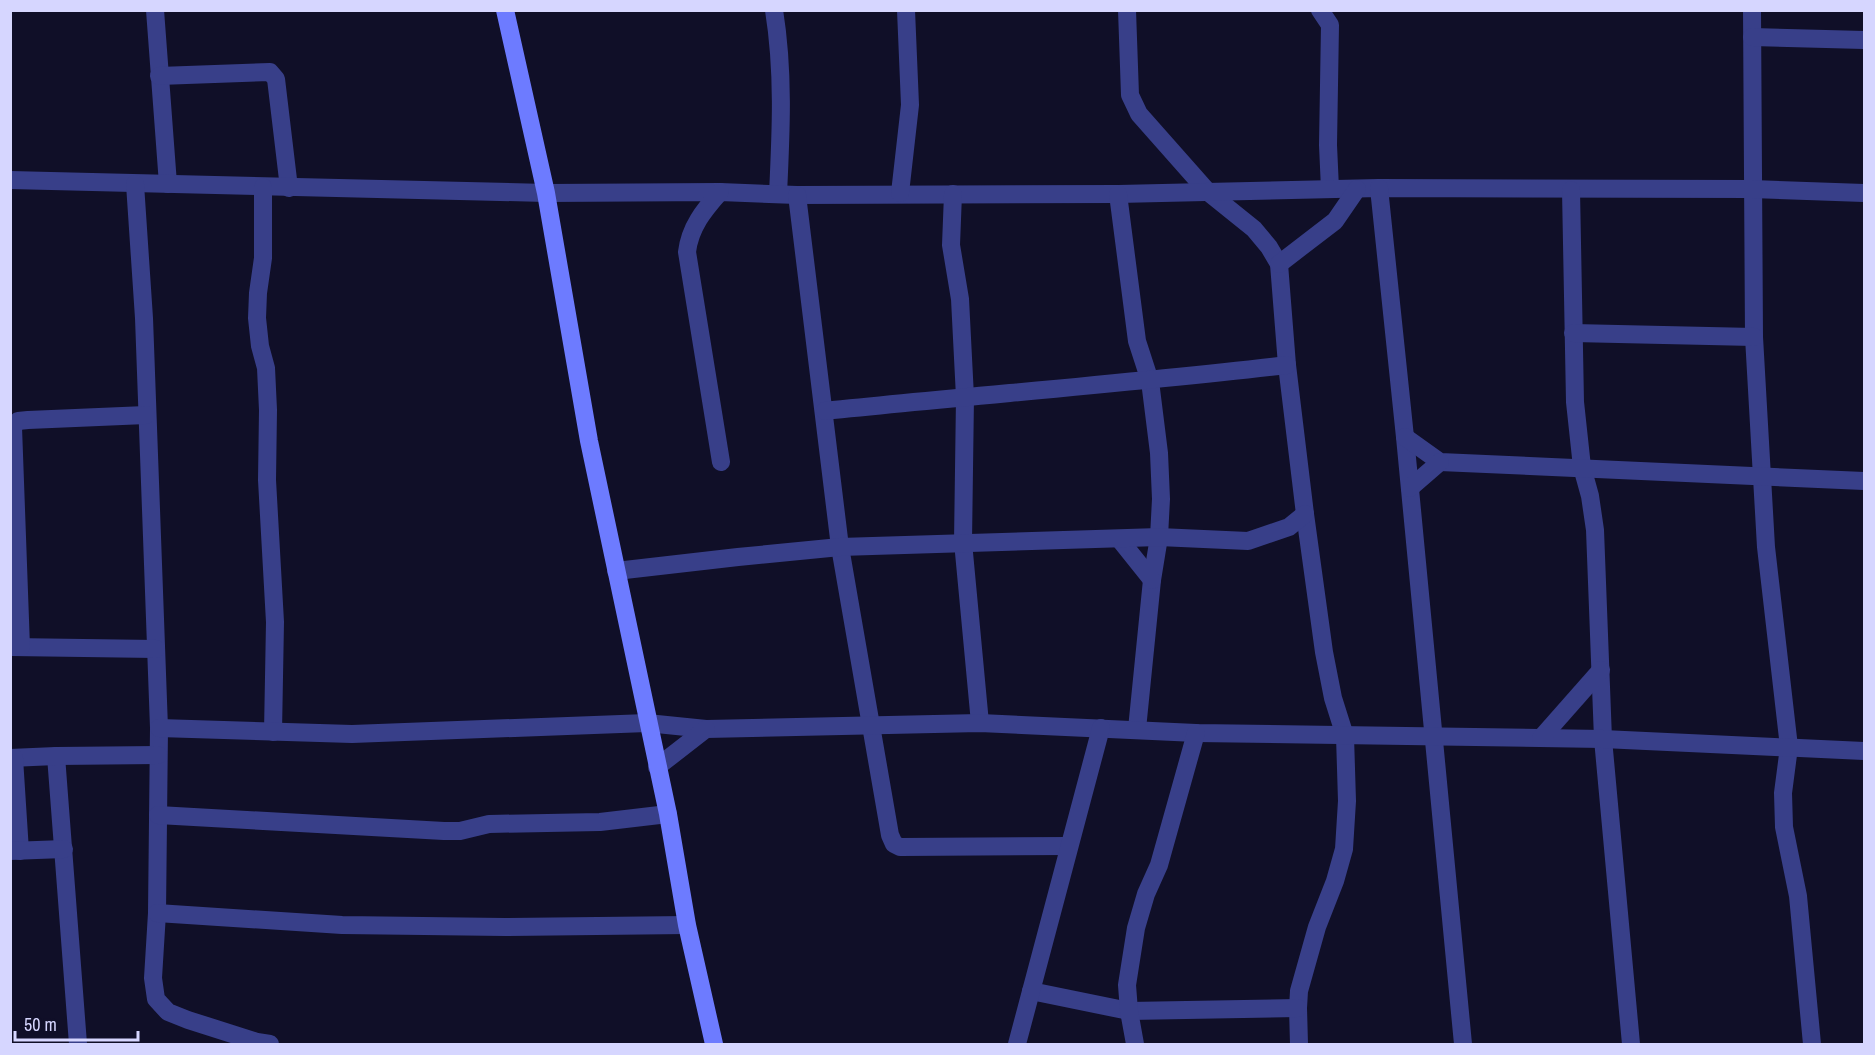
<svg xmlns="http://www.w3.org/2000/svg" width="1875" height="1055" font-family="'Archivo Narrow',sans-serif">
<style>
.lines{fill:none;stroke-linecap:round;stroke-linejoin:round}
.street{stroke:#383f89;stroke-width:18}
.secondary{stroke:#6d7bff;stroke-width:18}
</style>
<rect width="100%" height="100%" fill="#100f28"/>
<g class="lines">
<!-- street -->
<g class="street">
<polyline points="155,10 168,184"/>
<path d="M 774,10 C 784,72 781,132 778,194"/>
<polyline points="1127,10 1130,95 1139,114 1208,192 1254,229 1269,247 1279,264 1287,365 1305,514 1324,652 1333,698 1345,736 1347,801 1344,849 1335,881 1317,927 1299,991 1298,1008 1299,1044"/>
<polyline points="1320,10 1330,25 1328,145 1330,189"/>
<polyline points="1752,10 1754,337 1766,547 1789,747 1783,793 1784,827 1798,896 1812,1044"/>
<polyline points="1752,37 1864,40"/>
<polyline points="159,76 270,72 276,79 289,188"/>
<polyline points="10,180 546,193 720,192 797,195 1118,194 1379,188 1752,189 1864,193"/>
<polyline points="135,184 144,318 159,728 157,913 153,978 156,999 168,1012 188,1020 257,1042 270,1044"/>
<polyline points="263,187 263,258 258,293 257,318 260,346 266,368 268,410 267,480 275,622 273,732"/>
<polyline points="1379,188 1405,437 1463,1044"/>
<polyline points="1571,190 1575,402 1582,467 1590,496 1595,530 1603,739 1631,1044"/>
<path d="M 720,192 C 704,210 690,227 687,252 L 721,462"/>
<polyline points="900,193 910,105 906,10"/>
<polyline points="953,194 951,245 960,299 965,397 963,542 980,723"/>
<polyline points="1118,194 1137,341 1150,381 1159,453 1161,499 1159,537 1152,580 1137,729"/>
<polyline points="797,195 840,547 890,835 894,844 900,847 1068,846"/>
<polyline points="1279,264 1335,221 1357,189"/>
<polyline points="1573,333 1754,337"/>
<path d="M 825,411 C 979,395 1133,383 1287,365"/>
<polyline points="1405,437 1440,462 1864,481"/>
<polyline points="1410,488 1440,462"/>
<polyline points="1120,540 1152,580"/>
<polyline points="616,571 738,557 840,547 1159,537 1248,541 1289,527 1305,514"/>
<polyline points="11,647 156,649"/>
<polyline points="21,647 13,427 18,421 28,420 146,415"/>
<polyline points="159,728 352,734 647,723 706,729 980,723 1196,733 1603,739 1864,751"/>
<polyline points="1541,738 1601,670"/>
<polyline points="56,756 78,1044"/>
<polyline points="10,758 56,756 158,755"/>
<polyline points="14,758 20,851"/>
<polyline points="657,767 706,729"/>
<polyline points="158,815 444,831 460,831 489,824 600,822 668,814"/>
<polyline points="10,851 64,849"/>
<polyline points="157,913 342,925 505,927 687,925"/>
<polyline points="1031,991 1129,1011 1298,1008"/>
<polyline points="1017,1044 1101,728"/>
<polyline points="1135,1044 1129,1011 1127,985 1136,928 1146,894 1159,865 1196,733"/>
</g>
<!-- secondary -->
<polyline class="secondary" points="505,10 546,193 589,441 668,814 687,925 714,1044"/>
</g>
<!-- border -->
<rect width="1875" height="1055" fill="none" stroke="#d6d6ff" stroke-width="24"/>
<!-- scale -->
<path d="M15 1031v9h123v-9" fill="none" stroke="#d6d6ff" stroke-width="3"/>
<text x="24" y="1031" font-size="18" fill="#d6d6ff" stroke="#100f28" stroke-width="4.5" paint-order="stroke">50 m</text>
</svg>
